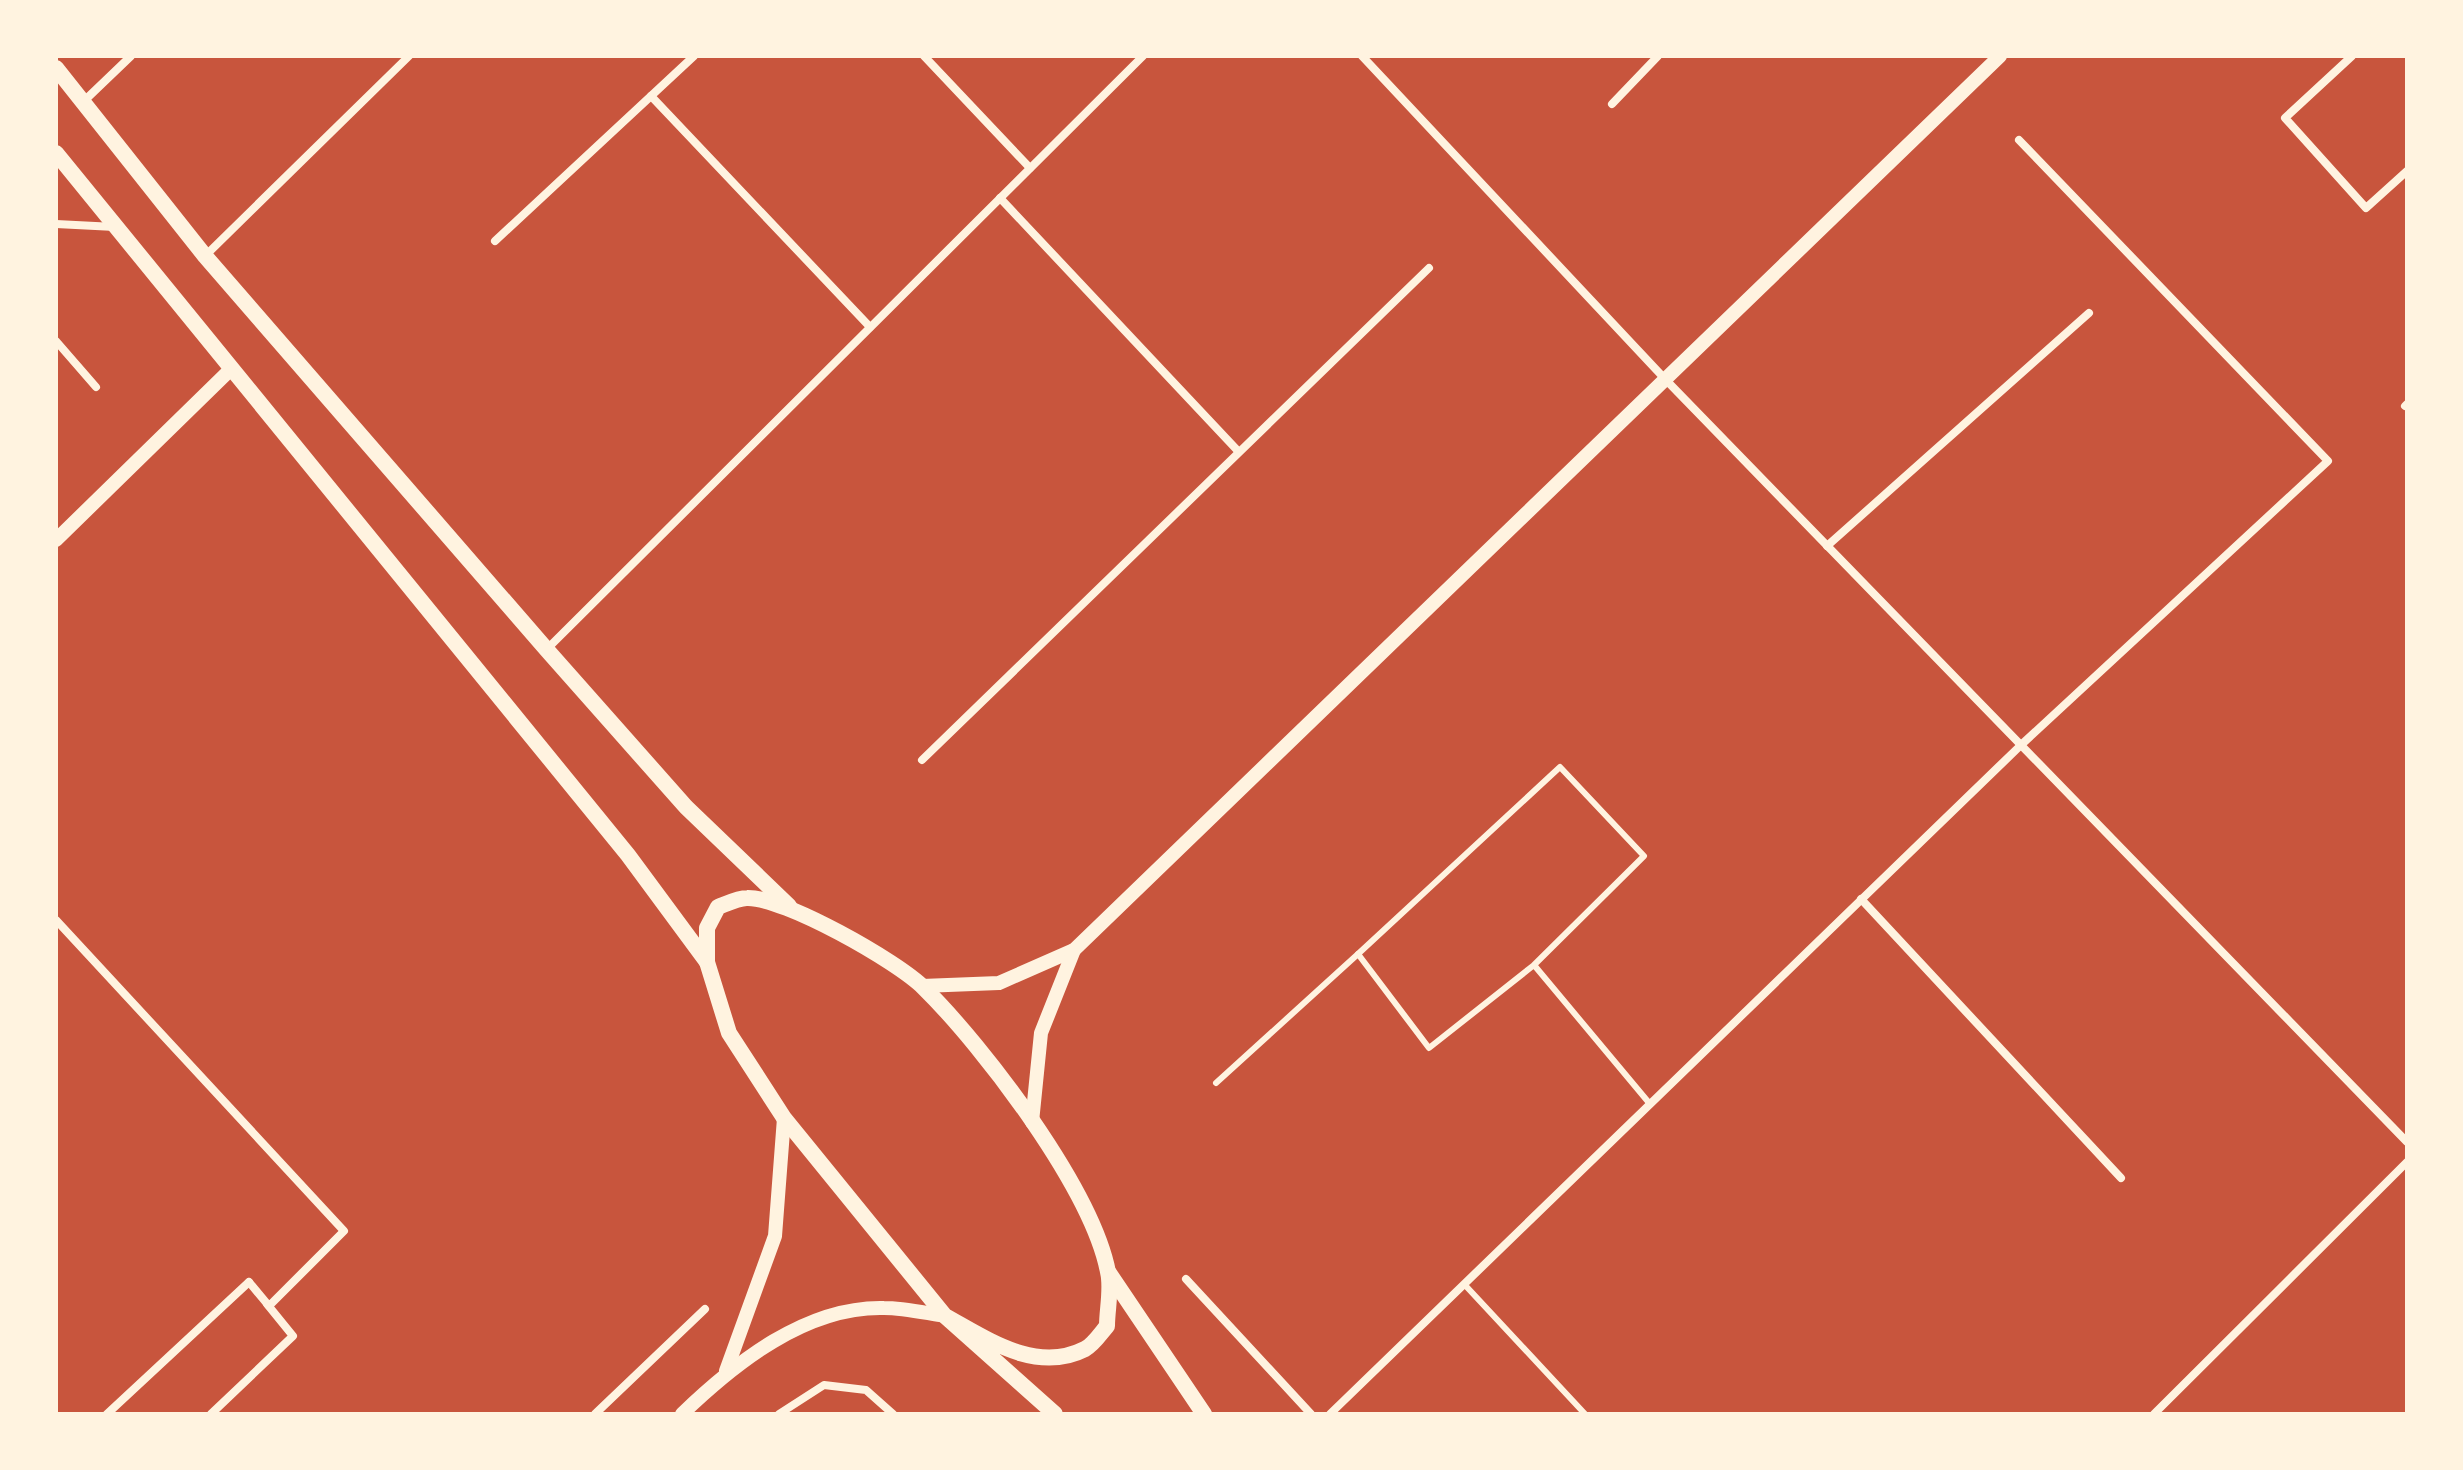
<svg xmlns="http://www.w3.org/2000/svg" width="2463" height="1470" font-family="'Libre Baskerville',serif">
<style>
.lines{fill:none;stroke-linecap:round;stroke-linejoin:round}
.service{stroke:#fff3e0;stroke-width:6}
.minor{stroke:#fff3e0;stroke-width:8}
.tertiary{stroke:#fff3e0;stroke-width:14}
.secondary{stroke:#fff3e0;stroke-width:16}
</style>
<rect width="100%" height="100%" fill="#c8553d"/>
<g class="lines">
<!-- service -->
<g class="service">
<polyline points="1534,965 1429,1048 1358,954 1560,767 1644,856 1534,965 1650,1104"/>
<polyline points="1216,1083 1358,954"/>
<polyline points="1464,1284 1585,1414"/>
</g>
<!-- minor -->
<g class="minor">
<polyline points="924,56 1030,168"/>
<polyline points="1362,56 1665,379 2407,1142"/>
<polyline points="2352,56 2285,118 2366,208 2407,171"/>
<polyline points="651,96 870,327"/>
<polyline points="83,102 131,56"/>
<polyline points="1612,104 1658,56"/>
<polyline points="1000,198 1238,451"/>
<polyline points="56,224 115,227"/>
<polyline points="495,241 694,56"/>
<polyline points="205,256 409,56"/>
<polyline points="56,341 96,387"/>
<polyline points="2405,406 2407,404"/>
<polyline points="1827,546 2089,313"/>
<polyline points="547,649 1143,56"/>
<polyline points="922,760 1429,268"/>
<polyline points="1861,899 2121,1178"/>
<polyline points="56,920 344,1231 269,1306 249,1282"/>
<polyline points="1186,1279 1311,1414"/>
<polyline points="107,1414 249,1282"/>
<polyline points="211,1414 293,1336 267,1304"/>
<polyline points="595,1414 705,1309"/>
<polyline points="779,1414 824,1385 866,1390 893,1414"/>
<polyline points="1330,1414 2021,745 2328,461 2019,140"/>
<polyline points="2154,1414 2407,1162"/>
</g>
<!-- tertiary -->
<g class="tertiary">
<polyline points="56,540 231,369"/>
<polyline points="922,986 999,983 1074,950 2000,56"/>
<polyline points="1032,1122 1041,1033 1074,950"/>
<polyline points="726,1371 775,1236 784,1118"/>
<path d="M 682,1414 C 735,1363 806,1306 884,1308 C 904,1308 925,1313 945,1316"/>
</g>
<!-- secondary -->
<g class="secondary">
<polyline points="56,68 205,256 547,650 686,807 789,906"/>
<polyline points="56,153 628,855 707,962"/>
<polyline points="1109,1273 1204,1414"/>
<path d="M 945,1316 C 987,1339 1036,1374 1085,1349 C 1093,1345 1101,1333 1107,1326 C 1107,1309 1112,1288 1108,1272 C 1092,1189 984,1047 924,988 C 897,961 784,897 747,898 C 738,898 726,904 718,907 L 707,928 L 707,962 L 729,1033 L 784,1118 L 945,1316 L 1055,1414"/>
</g>
</g>
<!-- border -->
<rect width="2463" height="1470" fill="none" stroke="#fff3e0" stroke-width="116"/>
</svg>
